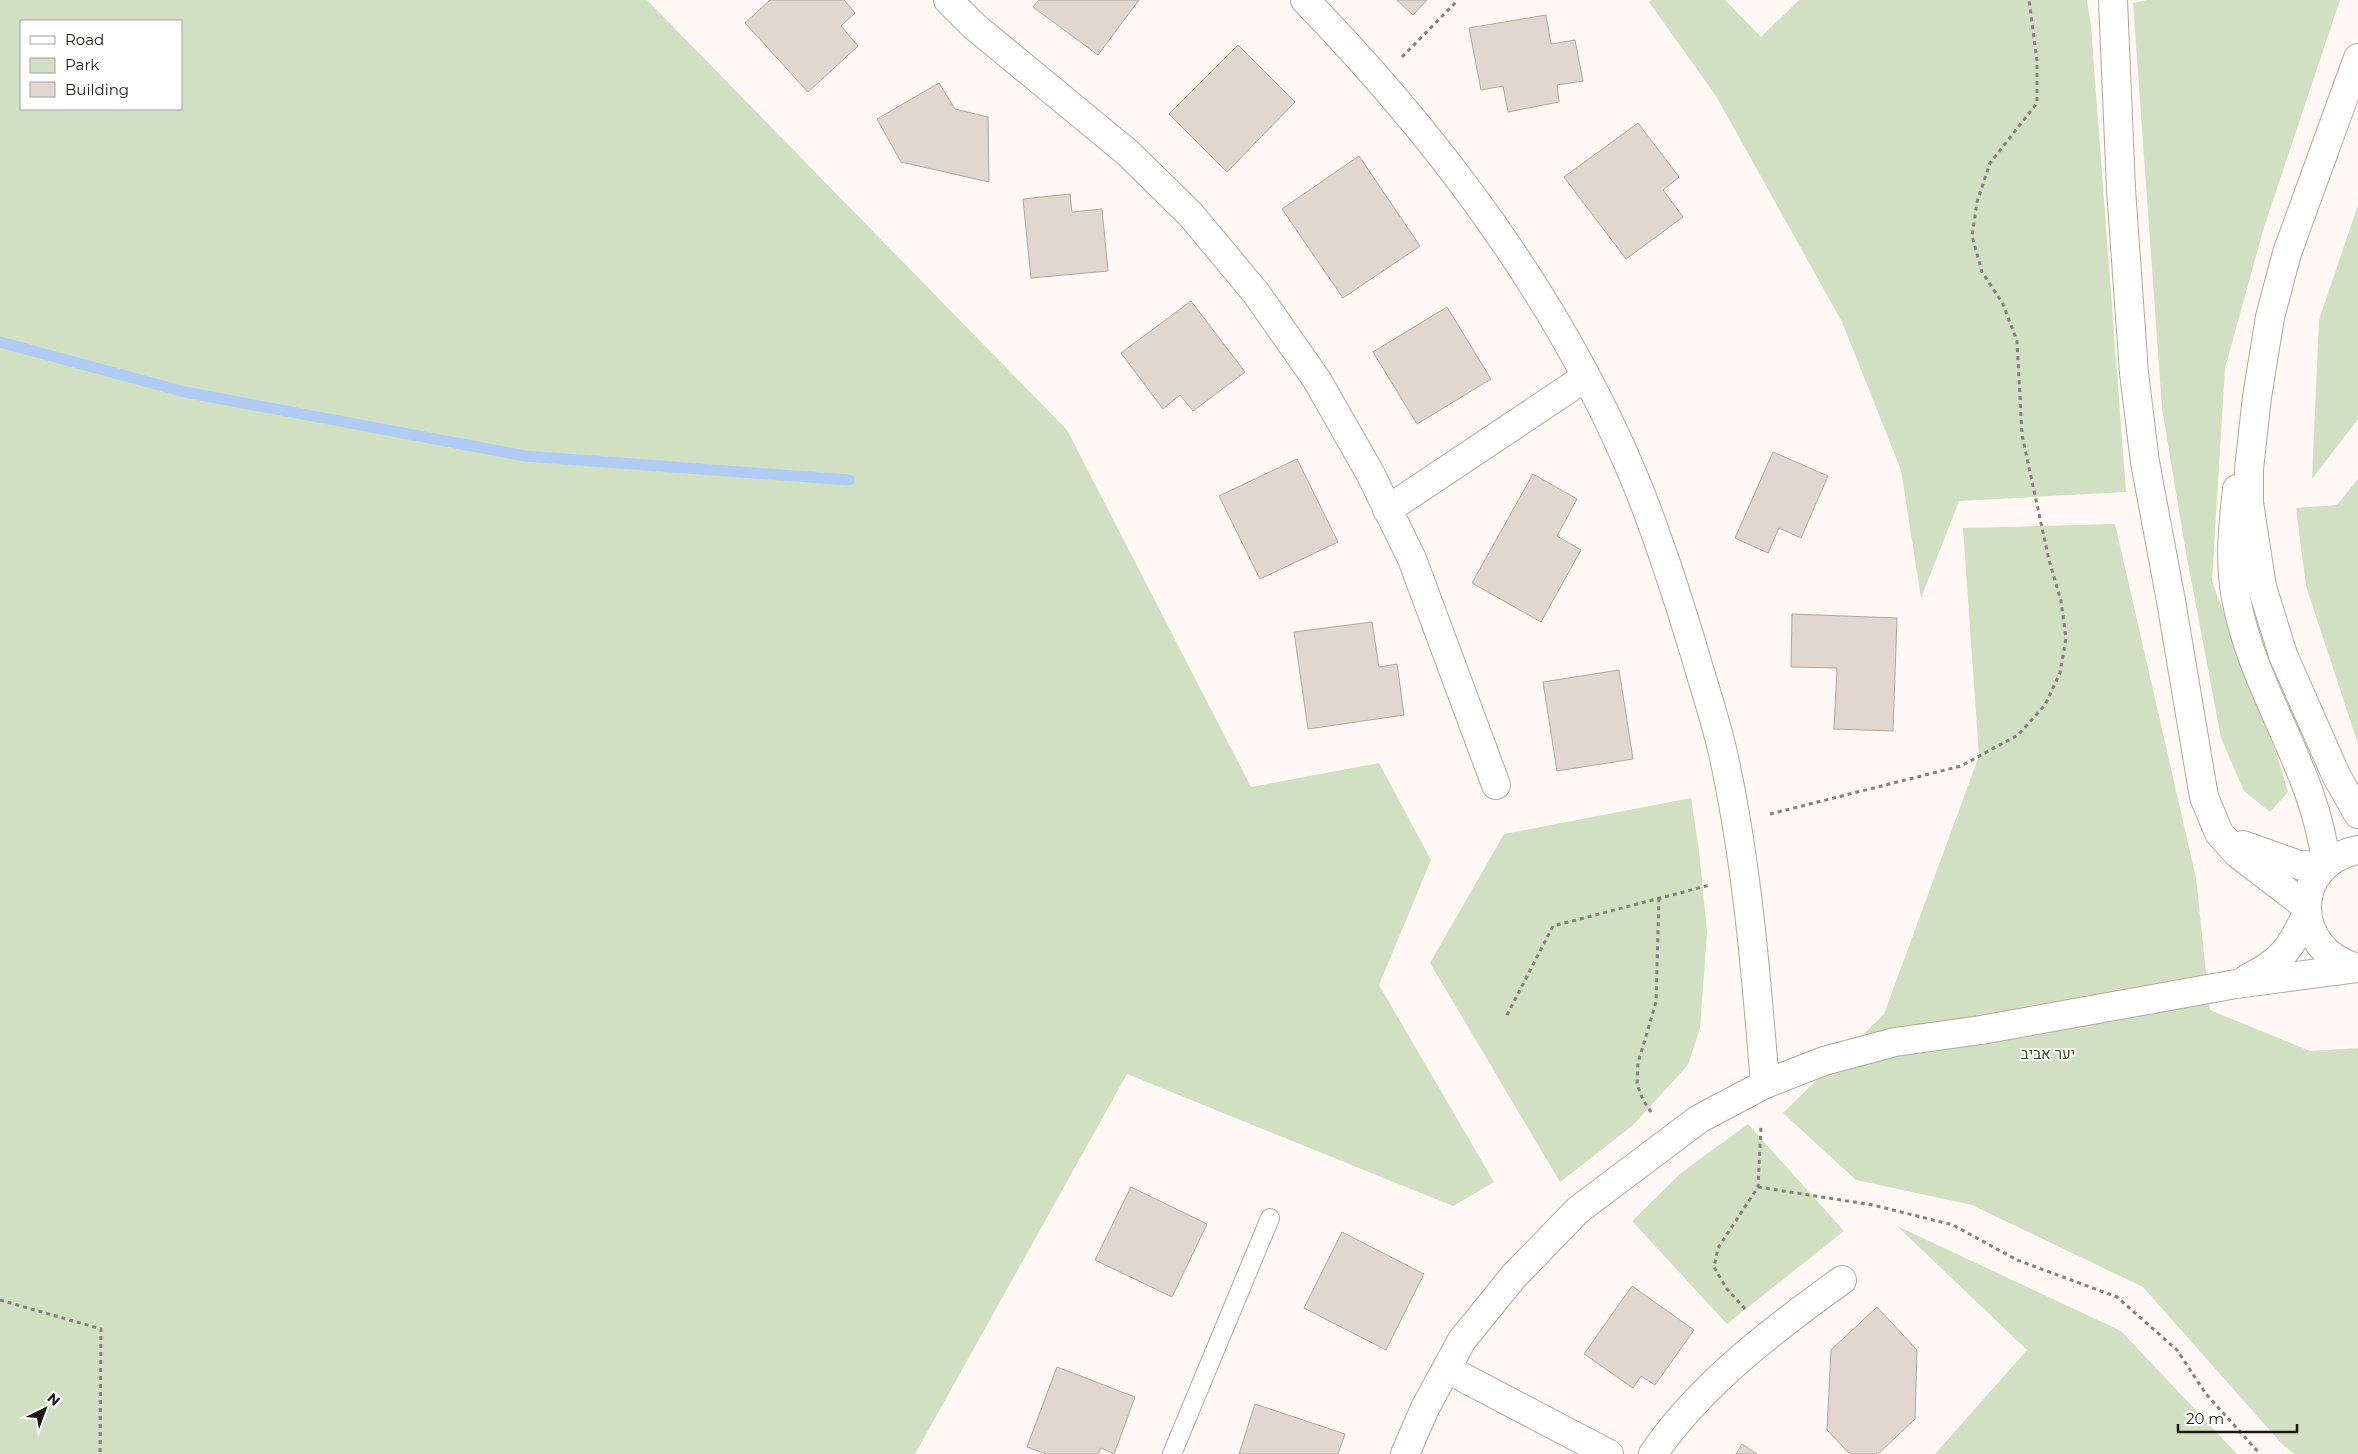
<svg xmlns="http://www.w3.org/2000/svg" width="2358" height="1454" font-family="Montserrat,Heebo,sans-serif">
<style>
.green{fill:#d1dfc3;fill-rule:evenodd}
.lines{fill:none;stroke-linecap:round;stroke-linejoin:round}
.stream{stroke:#b0ccf4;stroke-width:11}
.building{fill:#e1d7d0;stroke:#b0a69f}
.service-casing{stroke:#b2a8a1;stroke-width:20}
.minor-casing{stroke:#b2a8a1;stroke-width:30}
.tertiary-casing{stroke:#b2a8a1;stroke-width:30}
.path{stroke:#85807d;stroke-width:3;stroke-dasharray:4 4;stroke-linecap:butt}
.service{stroke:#fff;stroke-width:18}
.minor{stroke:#fff;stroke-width:28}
.tertiary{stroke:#fff;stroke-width:28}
.labels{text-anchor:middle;stroke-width:4;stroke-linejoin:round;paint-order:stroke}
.park-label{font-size:15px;fill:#354d0c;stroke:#fff}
</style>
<rect width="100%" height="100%" fill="#fff8f4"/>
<!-- green -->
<g class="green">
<path d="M 0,0 L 647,0 L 1067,430 L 1251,787 L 1379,763 L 1431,860 L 1379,985 L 1494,1182 L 1453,1206 L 1127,1074 L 915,1454 L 0,1454 ZM 21,21 L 181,21 L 181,109 L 21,109 Z"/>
<polygon points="1651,0 1725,0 1761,37 1799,0 2087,0 2091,27 2126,492 1959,501 1921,598 1901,470 1842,322 1716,96 1649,2"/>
<polygon points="2147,0 2340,0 2264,227 2225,368 2212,581 2278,759 2288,792 2270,812 2244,791 2221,738 2185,547 2162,408 2133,3"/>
<polygon points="2358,205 2358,419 2312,479 2319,320"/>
<polygon points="2358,479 2358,744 2306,586 2296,508 2337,505"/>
<polygon points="2115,524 2196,878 2210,1010 2310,1051 2358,1048 2358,1454 2294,1454 2281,1443 2143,1287 1972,1205 1856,1180 1783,1113 1884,1014 1979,756 1963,528"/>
<polygon points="1691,798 1699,851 1707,932 1700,1028 1688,1065 1632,1126 1560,1182 1430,963 1504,834"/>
<polygon points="1748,1124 1844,1231 1727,1324 1632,1221 1681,1173"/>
<polygon points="1897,1226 2121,1331 2237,1454 1935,1454 2027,1350"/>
</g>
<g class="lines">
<!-- stream -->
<polyline class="stream" points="0,342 185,392 525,456 849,480"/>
</g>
<!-- building -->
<g class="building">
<polygon points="770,0 844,0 855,13 841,26 858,46 808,92 745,23"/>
<polygon points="1039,0 1139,0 1098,55 1033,7"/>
<polygon points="1397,0 1427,0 1413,15"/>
<polygon points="1546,15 1551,44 1575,40 1583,81 1557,85 1559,102 1508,112 1503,86 1481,90 1469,28"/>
<polygon points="1238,45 1295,102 1227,172 1169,114"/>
<polygon points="939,83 955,109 988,117 989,182 901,162 877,119"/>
<polygon points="1638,123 1679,177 1663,190 1683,217 1626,259 1564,177"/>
<polygon points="1359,156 1420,246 1343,298 1282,209"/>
<polygon points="1070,194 1072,212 1102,209 1108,271 1031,278 1023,199"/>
<polygon points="1191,301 1245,372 1193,411 1180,395 1163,409 1121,353"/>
<polygon points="1447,307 1491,379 1417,424 1373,352"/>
<polygon points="1773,452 1828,476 1801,538 1779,528 1768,553 1735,538"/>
<polygon points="1297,459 1338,542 1260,579 1219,496"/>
<polygon points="1533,474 1577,499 1557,536 1581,550 1541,622 1472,583"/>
<polygon points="1792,614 1897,618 1893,731 1834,729 1837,668 1791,667"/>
<polygon points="1372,622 1379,667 1397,664 1404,715 1308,729 1294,632"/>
<polygon points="1619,670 1633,759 1557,771 1543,682"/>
<polygon points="1131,1187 1207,1224 1172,1297 1095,1260"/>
<polygon points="1342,1232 1424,1274 1386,1350 1304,1308"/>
<polygon points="1632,1286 1694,1330 1655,1385 1641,1376 1633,1388 1584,1354"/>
<polygon points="1877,1307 1917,1350 1915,1419 1878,1454 1850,1454 1827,1430 1831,1350"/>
<polygon points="1057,1367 1135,1397 1114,1454 1101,1448 1098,1454 1046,1454 1027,1447"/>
<polygon points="1255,1404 1345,1434 1338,1454 1239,1454"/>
<polygon points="1742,1444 1757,1454 1736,1454"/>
</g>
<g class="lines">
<!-- service casing -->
<g class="service-casing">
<polyline id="service" points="1172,1454 1270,1218"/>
</g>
<!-- minor casing -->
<g class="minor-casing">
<g id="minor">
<polyline points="948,0 974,26 1128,153 1191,215 1256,293 1317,380 1370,473 1412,559 1496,785"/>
<path d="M 1305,0 C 1441,140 1561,301 1636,482 C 1658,536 1676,592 1693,648 C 1703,683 1715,718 1723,753 C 1747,862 1756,973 1765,1084"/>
<polyline points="2113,0 2121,189 2134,373 2145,462 2171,601 2204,797 2219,833 2238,854 2307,907"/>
<polyline points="2358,58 2287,253 2270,317 2257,397 2249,469 2249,503 2262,587 2283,655 2336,775 2358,814"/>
<path d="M 2237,489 C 2233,526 2229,561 2236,598 C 2253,692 2316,770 2326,864"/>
<polyline points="1387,510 1586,377"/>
<polyline points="2243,845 2299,865 2325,866"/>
<path d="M 2248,978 C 2283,961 2290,948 2307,914"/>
<polyline points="1447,1369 1609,1454"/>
<polyline points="1405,1454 1425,1408 1462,1340 1514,1276 1578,1210 1699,1119 1765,1084 1824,1061 1895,1042 1981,1030 2236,984 2357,968"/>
<path d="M 1653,1454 C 1701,1384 1774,1329 1842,1280"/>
</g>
</g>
<!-- tertiary casing -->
<g class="tertiary-casing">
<path id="tertiary" d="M 2358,850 C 2289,864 2291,951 2358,968"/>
</g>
<!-- path -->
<g class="path">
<polyline points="1402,57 1458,0"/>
<polyline points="1770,814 1961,766 2018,735 2045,705 2060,673 2066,638 2061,601 2049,560 2022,435 2017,341 2003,304 1982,272 1972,236 1977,202 1990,163 2037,103 2037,61 2029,0"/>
<polyline points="1507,1015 1553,926 1710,885"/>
<polyline points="1651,1112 1643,1100 1637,1084 1638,1063 1656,1002 1659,898"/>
<polyline points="1758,1187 1873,1205 1953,1225 2017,1260 2117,1297 2177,1350 2206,1394 2260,1454"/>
<polyline points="0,1300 101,1329 100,1454"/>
<polyline points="1745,1309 1727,1289 1714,1267 1718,1248 1758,1187 1761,1126"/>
</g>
<!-- service -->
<use href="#service" class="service"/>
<!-- minor -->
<use href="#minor" class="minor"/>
<!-- tertiary -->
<use href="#tertiary" class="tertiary"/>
</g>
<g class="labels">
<!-- park labels -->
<g class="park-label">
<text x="2048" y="1059">יער אביב</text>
</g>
</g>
<!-- legend -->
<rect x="20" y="20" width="162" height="90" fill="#ffffff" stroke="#a3a2a1"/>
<rect x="30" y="36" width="25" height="8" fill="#ffffff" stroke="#a3a2a1"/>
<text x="65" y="45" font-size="15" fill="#1a1714">Road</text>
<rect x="30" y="58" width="25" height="15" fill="#d1dfc3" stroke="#a3a2a1"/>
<text x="65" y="70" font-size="15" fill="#1a1714">Park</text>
<rect x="30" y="82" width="25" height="15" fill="#e1d7d0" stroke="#a3a2a1"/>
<text x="65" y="95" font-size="15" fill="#1a1714">Building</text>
<!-- north arrow -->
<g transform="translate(45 1409) rotate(42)" stroke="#ffffff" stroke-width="4" paint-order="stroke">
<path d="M0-4L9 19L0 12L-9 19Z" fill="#1a1714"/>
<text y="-8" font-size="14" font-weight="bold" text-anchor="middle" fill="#1a1714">N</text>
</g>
<!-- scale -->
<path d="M2178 1424v8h119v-8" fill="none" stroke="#1a1714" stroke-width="2.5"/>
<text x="2186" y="1424" font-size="15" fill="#1a1714" stroke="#ffffff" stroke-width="4" paint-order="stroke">20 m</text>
</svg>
